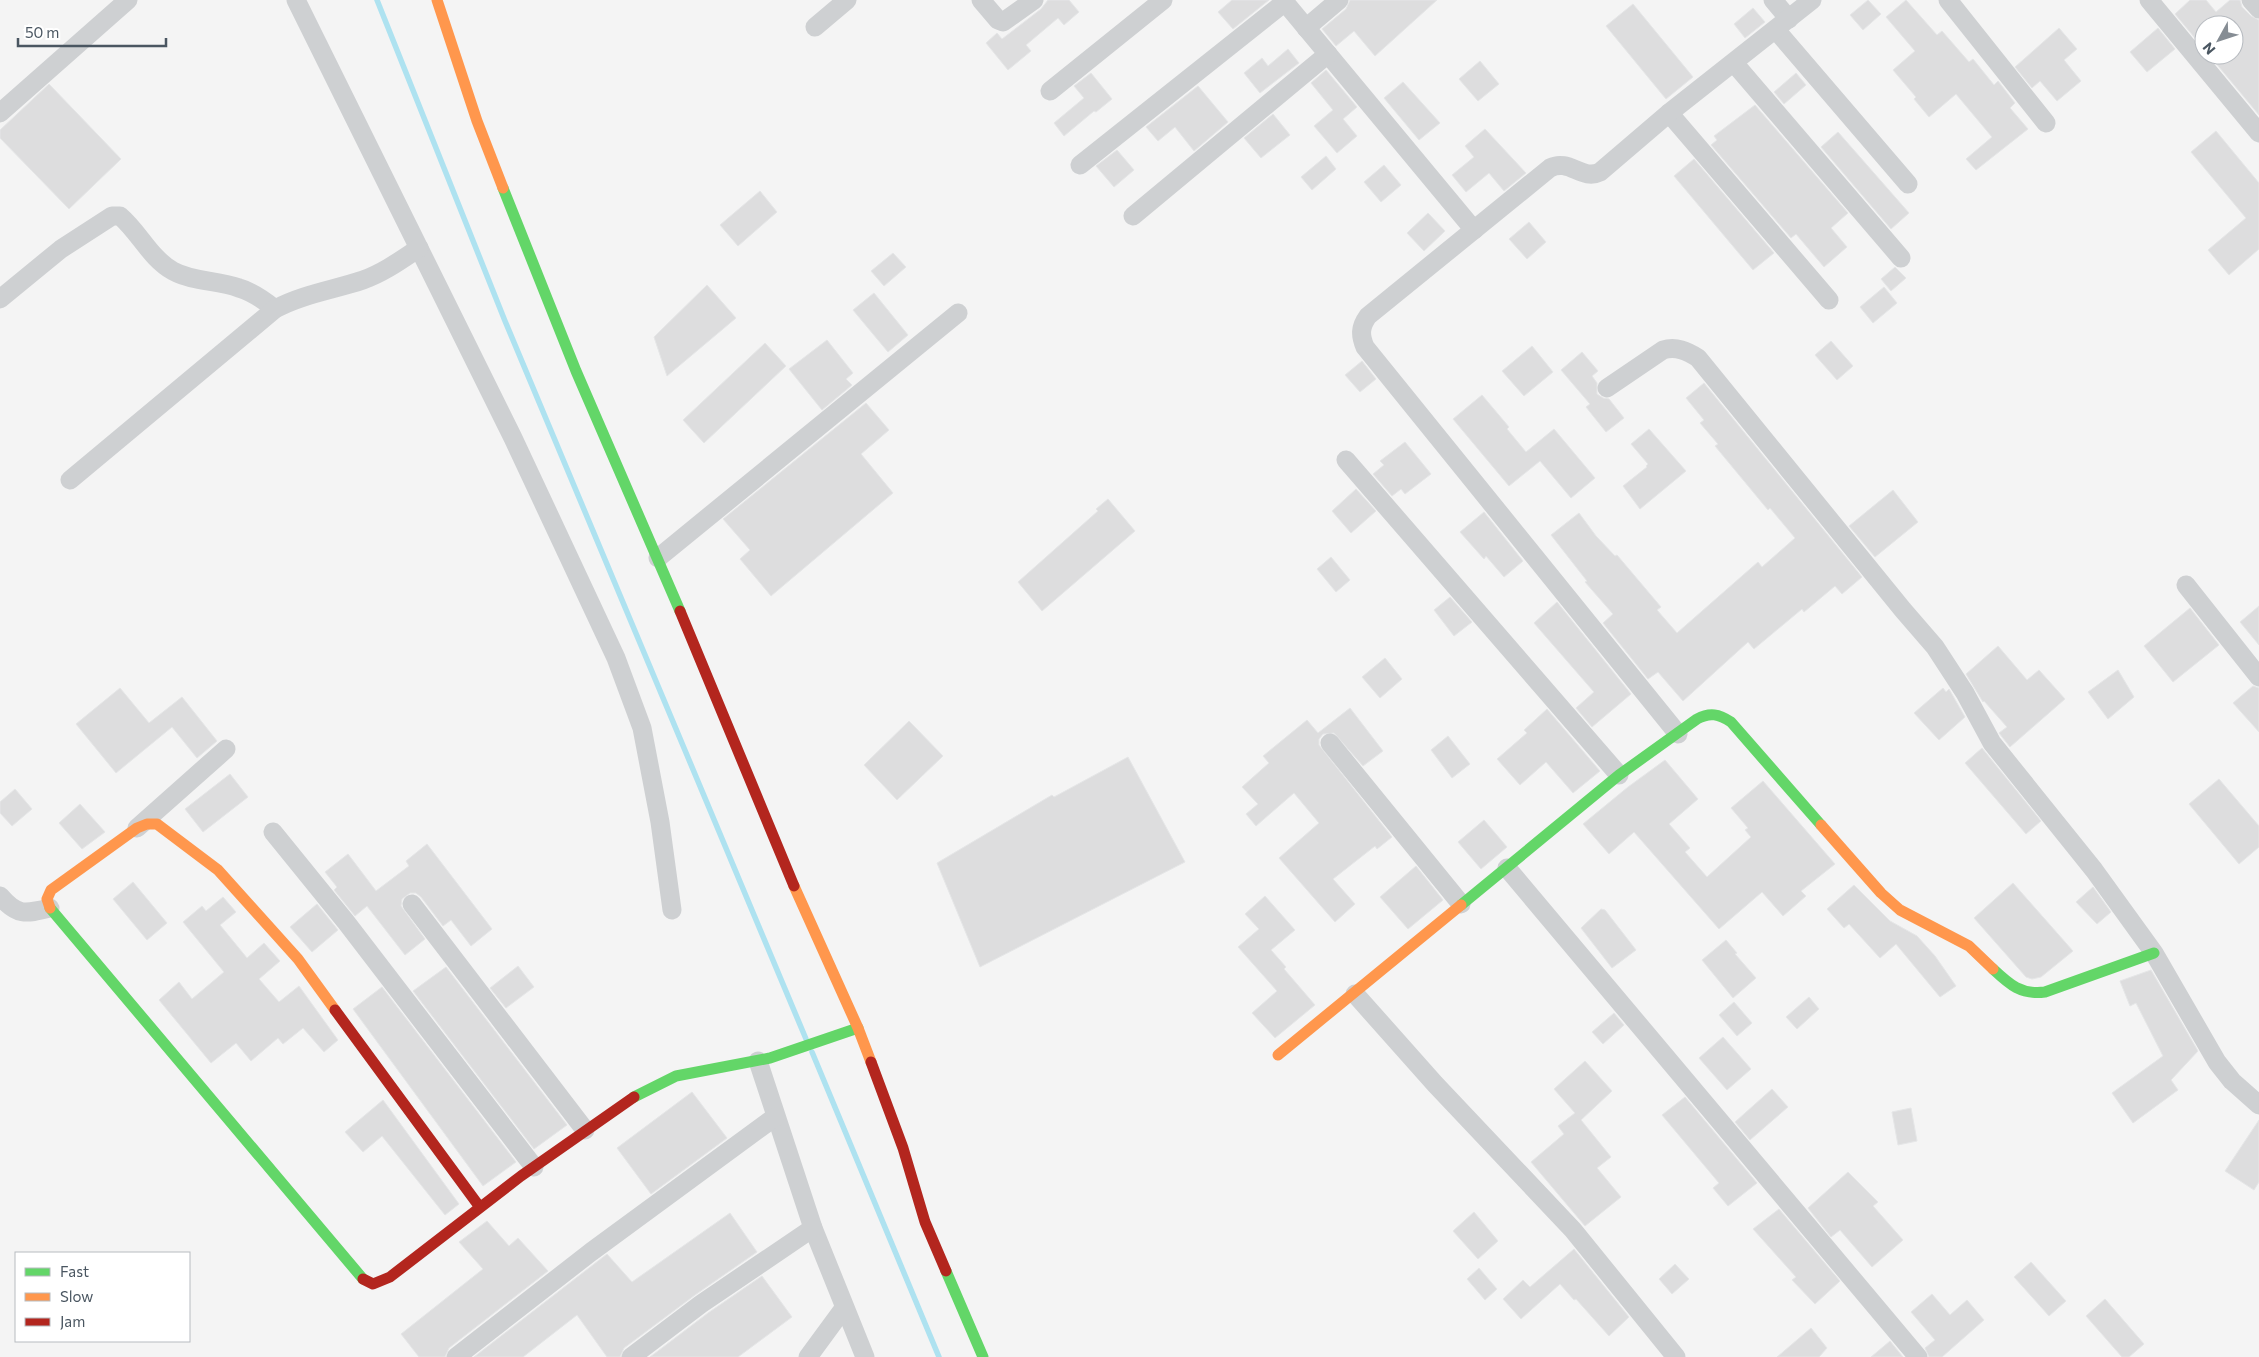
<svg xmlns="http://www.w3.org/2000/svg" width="2259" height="1357" font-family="Commissioner,sans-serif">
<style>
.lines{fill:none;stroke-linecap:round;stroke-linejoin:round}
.stream{stroke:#aee2f0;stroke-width:5.5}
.building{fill:#ddddde;stroke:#e5e6e7}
.street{stroke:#ced0d2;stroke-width:19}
.fast{stroke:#63d668;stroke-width:11}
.slow{stroke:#ff974d;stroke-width:11}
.jam{stroke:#b3261e;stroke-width:11}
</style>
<rect width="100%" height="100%" fill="#f4f4f4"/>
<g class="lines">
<!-- stream -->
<g class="stream">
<polyline points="377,0 505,321 806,1039"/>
<polyline points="812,1052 939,1357"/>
</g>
</g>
<!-- building -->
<g class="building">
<polygon points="1048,0 1069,0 1079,12 1064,25 1058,18 1026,45 1031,51 1008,70 986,43 997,33 1002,39 1041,9"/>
<polygon points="1232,0 1269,0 1233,29 1218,12"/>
<polygon points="1350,0 1437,0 1375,56 1354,31 1336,46 1322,29 1346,9"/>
<polygon points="1868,0 1881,14 1863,30 1850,15"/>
<polygon points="1906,0 1937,35 1942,31 1969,62 1973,59 1994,85 1998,81 2015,103 2010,108 2028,129 1976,170 1966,159 1992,137 1956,94 1929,117 1914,99 1916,97 1893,70 1915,51 1886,17"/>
<polygon points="2190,0 2206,0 2216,12 2230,0 2240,0 2242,7 2251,16 2259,20 2259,115 2209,55 2234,55 2234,25 2204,25 2204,49 2175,14"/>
<polygon points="1633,4 1693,77 1666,99 1606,26"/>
<polygon points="1753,8 1765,22 1745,38 1734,24"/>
<polygon points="2059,28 2077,49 2064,60 2081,81 2057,101 2040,81 2032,88 2015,67"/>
<polygon points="2158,28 2175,49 2147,72 2130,52"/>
<polygon points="1288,49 1299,63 1260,93 1244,73 1262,58 1268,66"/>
<polygon points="1480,61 1499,84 1478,101 1459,79"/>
<polygon points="1326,70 1357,107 1343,119 1357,136 1337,153 1314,126 1333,110 1311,83"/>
<polygon points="1091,73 1112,99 1096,112 1094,111 1064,136 1054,123 1084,98 1074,86"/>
<polygon points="1796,73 1806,85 1784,104 1774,92"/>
<polygon points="1403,82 1440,123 1419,140 1384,98"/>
<polygon points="49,84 121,159 69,209 0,138 0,130"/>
<polygon points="1198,86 1228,122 1194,151 1175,127 1158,141 1146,127"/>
<polygon points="1755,105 1848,213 1831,228 1847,247 1824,267 1796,234 1791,238 1711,145 1717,140 1714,136"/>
<polygon points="1273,114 1290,135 1261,158 1244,138"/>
<polygon points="1485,129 1526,173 1504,191 1489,173 1466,192 1452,175 1474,157 1465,146"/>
<polygon points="2216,131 2259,183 2259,249 2229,275 2208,250 2246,218 2191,152"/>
<polygon points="1838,132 1909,213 1891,229 1821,147"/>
<polygon points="1117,150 1134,170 1114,187 1096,166"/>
<polygon points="1326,156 1336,169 1312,190 1301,177"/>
<polygon points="1694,159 1774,253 1753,270 1674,176"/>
<polygon points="1384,165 1401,185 1381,202 1364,182"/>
<polygon points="760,191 777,212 738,246 720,225"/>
<polygon points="1428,213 1445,231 1424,251 1407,233"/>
<polygon points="1529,222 1546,242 1527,259 1509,239"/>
<polygon points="893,253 906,267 884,286 871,271"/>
<polygon points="1895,267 1906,278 1891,291 1881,279"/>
<polygon points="707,285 736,318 667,376 654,337"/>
<polygon points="1884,287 1897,303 1873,323 1860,307"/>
<polygon points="874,293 908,335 888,352 853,310"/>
<polygon points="827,340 853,373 846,379 852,385 822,410 789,369"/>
<polygon points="1831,341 1853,366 1837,380 1815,355"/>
<polygon points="765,343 786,366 704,443 683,420"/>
<polygon points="1532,346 1553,372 1524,396 1502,371"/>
<polygon points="1582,352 1598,371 1592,376 1597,383 1597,394 1603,398 1609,399 1624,418 1606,432 1586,407 1590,404 1561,370"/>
<polygon points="1362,361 1376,379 1360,392 1345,375"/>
<polygon points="1704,383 1862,577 1842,594 1835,586 1804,612 1802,609 1754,649 1748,642 1683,701 1658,672 1648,679 1603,623 1613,614 1585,582 1587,581 1551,535 1579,513 1596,536 1615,556 1617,555 1661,607 1657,610 1677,633 1758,562 1762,567 1795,538 1770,508 1768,510 1715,446 1718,444 1700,423 1704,420 1686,398"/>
<polygon points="1482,395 1509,427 1507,429 1526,452 1554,429 1595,478 1571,498 1540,461 1509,486 1453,419"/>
<polygon points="866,403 889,430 861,454 893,493 771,596 740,559 750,550 723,519"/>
<polygon points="1649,429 1686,471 1640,509 1623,486 1647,467 1646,466 1648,464 1631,444"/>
<polygon points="1405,442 1431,474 1405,494 1401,489 1392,496 1373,474 1384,465 1380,461"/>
<polygon points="1356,489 1376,511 1351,533 1332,511"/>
<polygon points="1893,490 1918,522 1875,557 1849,526"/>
<polygon points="1108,499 1135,531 1042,611 1018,582 1098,511 1096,509"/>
<polygon points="1484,512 1523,561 1504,577 1486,556 1484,559 1460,532"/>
<polygon points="1331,557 1350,580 1336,592 1317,569"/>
<polygon points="1450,597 1472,622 1454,636 1434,610"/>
<polygon points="1557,602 1631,694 1592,727 1576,708 1594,692 1534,623"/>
<polygon points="2259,606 2259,645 2240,622"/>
<polygon points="2190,608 2219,645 2173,682 2144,646"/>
<polygon points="1998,646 2027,680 2039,670 2065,699 2010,747 1999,733 2007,727 1984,701 1983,702 1966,674"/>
<polygon points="1385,658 1402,679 1380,698 1362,677"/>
<polygon points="2118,670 2134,697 2108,719 2088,692"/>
<polygon points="2253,686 2259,688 2259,732 2233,703"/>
<polygon points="120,688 149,723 182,697 217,741 197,758 172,727 116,773 76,724"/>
<polygon points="1943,688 1946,692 1949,689 1965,717 1939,740 1914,713"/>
<polygon points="1350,708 1383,751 1363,766 1334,733 1323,734 1319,739 1319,745 1392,837 1377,849 1375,846 1333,879 1355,904 1335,922 1279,858 1319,823 1294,793 1256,826 1246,814 1258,804 1242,787 1269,763 1263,756 1307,720 1318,733"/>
<polygon points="1547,709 1600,771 1573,793 1546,762 1520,785 1497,759 1527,733 1524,730"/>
<polygon points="909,721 943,756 897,800 864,765"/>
<polygon points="1448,736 1470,764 1452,778 1431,750"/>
<polygon points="1982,748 2041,821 2026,834 1965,763"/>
<polygon points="1128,757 1185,862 980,967 937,863 1052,795 1054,797"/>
<polygon points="1665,760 1698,799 1669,824 1690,848 1685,852 1707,877 1751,837 1745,830 1748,828 1731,808 1763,781 1835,864 1801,891 1806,896 1783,916 1762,892 1719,929 1634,832 1609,854 1583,824 1628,787"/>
<polygon points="230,774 248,797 203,832 185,809"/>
<polygon points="2219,779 2259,826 2259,847 2239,864 2189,804"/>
<polygon points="15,789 32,809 12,826 0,813 0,802"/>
<polygon points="80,804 105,832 82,849 59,823"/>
<polygon points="1484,820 1507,847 1481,869 1458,842"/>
<polygon points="427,844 492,929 471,946 451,920 443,926 421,897 416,893 410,893 402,899 401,906 425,939 405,955 367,906 355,916 334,890 337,887 325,872 348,854 376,891 409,866 406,861"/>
<polygon points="1416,866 1443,900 1408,929 1380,897"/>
<polygon points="133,882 167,923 147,940 113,899"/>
<polygon points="2013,883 2073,951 2041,977 2032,979 2026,977 1974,918"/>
<polygon points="1854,885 1890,921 1917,936 1935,956 1956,986 1940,997 1896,944 1880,958 1849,924 1844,928 1827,909"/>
<polygon points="2093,887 2111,912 2097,924 2076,902"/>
<polygon points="1265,896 1295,930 1271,950 1286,967 1284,969 1315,1005 1275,1038 1252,1013 1277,991 1238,947 1259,929 1245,914"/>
<polygon points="223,897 236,912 220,925 247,958 264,943 280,961 259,979 279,1002 299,986 338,1040 324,1052 303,1028 283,1044 278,1038 251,1061 236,1043 211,1063 159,1000 179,982 192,999 224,972 183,922 202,906 206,911"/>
<polygon points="317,904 338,930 312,952 290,927"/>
<polygon points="1601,909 1605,910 1636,950 1612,968 1581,928"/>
<polygon points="1726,940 1737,953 1735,954 1756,978 1733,998 1702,960"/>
<polygon points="518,966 534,987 506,1008 490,988"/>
<polygon points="446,967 567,1125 534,1149 413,991"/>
<polygon points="2151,970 2198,1051 2171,1080 2178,1090 2133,1123 2112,1093 2163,1056 2136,1003 2130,1006 2120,981"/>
<polygon points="382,987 516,1162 483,1186 353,1009"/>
<polygon points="1809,997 1819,1009 1797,1029 1786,1017"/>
<polygon points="1734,1002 1752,1023 1737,1036 1719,1015"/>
<polygon points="1614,1013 1624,1025 1603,1044 1592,1032"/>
<polygon points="1723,1037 1751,1069 1727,1090 1699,1058"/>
<polygon points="1585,1061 1612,1091 1581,1120 1611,1157 1597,1168 1621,1197 1585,1226 1531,1162 1564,1134 1558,1126 1575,1113 1554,1089"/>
<polygon points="1772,1089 1788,1107 1750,1140 1735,1122"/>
<polygon points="692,1092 727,1138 651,1194 617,1148"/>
<polygon points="1685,1097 1757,1183 1728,1206 1713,1188 1719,1183 1662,1115"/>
<polygon points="383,1100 459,1204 445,1215 382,1136 363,1152 345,1132"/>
<polygon points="1911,1108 1917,1141 1898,1145 1892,1112"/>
<polygon points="2259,1120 2259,1182 2254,1190 2225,1171"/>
<polygon points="1848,1172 1878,1202 1873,1206 1903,1240 1872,1267 1840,1230 1831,1237 1808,1208"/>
<polygon points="1779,1209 1840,1281 1815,1304 1792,1280 1796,1277 1753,1229"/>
<polygon points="1474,1212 1498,1241 1478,1259 1453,1231"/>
<polygon points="730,1213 757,1252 695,1295 624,1348 620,1357 607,1357 577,1315 523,1357 474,1357 607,1254 632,1282"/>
<polygon points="487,1221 509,1246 518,1238 548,1271 449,1348 445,1357 419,1357 401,1334 483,1269 459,1242"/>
<polygon points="1574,1249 1629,1317 1609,1336 1576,1299 1574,1300 1560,1284 1521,1319 1503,1299 1523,1280 1530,1287"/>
<polygon points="2031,1262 2066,1301 2049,1316 2014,1277"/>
<polygon points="1675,1264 1689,1279 1672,1294 1659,1279"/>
<polygon points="1479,1268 1497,1289 1485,1300 1467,1279"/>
<polygon points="762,1276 792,1317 738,1357 650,1357 708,1313"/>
<polygon points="1932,1294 1950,1315 1967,1300 1984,1320 1942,1357 1929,1357 1925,1348 1935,1340 1911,1312"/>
<polygon points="2105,1299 2144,1344 2129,1357 2122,1357 2086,1316"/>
<polygon points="1811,1328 1827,1348 1819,1357 1777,1357"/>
<polygon points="1890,1341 1903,1357 1871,1357"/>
</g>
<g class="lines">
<!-- street -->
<g class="street">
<polyline points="296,0 513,438 616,658 642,728 660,822 672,910"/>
<polyline points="981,0 998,20 1003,22 1034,0"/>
<polyline points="1283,0 1474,230"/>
<polyline points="1773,0 1789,19"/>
<polyline points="1948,0 2046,123"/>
<polyline points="2149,0 2259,133"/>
<polyline points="2251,0 2259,9"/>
<polyline points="815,27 847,0"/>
<polyline points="1306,28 1339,0"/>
<polyline points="1776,30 1908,184"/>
<polyline points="1734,63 1901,258"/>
<polyline points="1050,91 1163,0"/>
<polyline points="0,113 128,0"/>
<polyline points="1669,113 1829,300"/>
<polyline points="1080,165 1285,2"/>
<polyline points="1133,216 1328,54"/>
<path d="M 0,299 L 61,249 L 112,216 L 120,216 C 139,232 150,258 173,271 C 193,282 218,280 239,288 C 253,292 264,300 275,309"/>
<path d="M 1607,388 L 1663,350 C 1676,346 1687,351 1698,358 L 1903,610 L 1935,647 L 1965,693 L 1992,743 L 2094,870 L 2154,953 L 2217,1062 L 2232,1081 L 2259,1105"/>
<polyline points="1346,460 1619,775"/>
<path d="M 70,480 L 275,309 C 303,294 333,290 363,280 C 383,273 401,260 419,248"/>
<polyline points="658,558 958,313"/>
<polyline points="2186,585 2259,677"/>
<path d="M 1678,734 L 1365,347 C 1360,335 1360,327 1368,316 L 1550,168 C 1569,158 1582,181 1600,172 L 1669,113 L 1812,0"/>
<polyline points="1330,743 1461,904"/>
<polyline points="137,828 226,749"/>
<polyline points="273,832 346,922 534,1167"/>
<polyline points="1507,868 1918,1357"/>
<path d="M 0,896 C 17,916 25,914 50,908"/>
<polyline points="412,904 585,1130"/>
<polyline points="1355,994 1435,1084 1573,1230 1676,1357"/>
<polyline points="758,1061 813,1228 865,1357"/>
<polyline points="456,1357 591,1252 775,1117"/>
<polyline points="631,1357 701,1304 813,1228"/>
<polyline points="808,1357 844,1308"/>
</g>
<!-- fast -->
<g class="fast">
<polyline points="503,188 576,371 680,611"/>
<path d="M 1461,905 L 1619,775 L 1697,719 C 1710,712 1719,714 1731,722 L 1821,825"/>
<polyline points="50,908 363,1279"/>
<path d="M 1993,969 C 2010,985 2021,995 2045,992 L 2154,953"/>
<polyline points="634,1097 676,1076 770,1058 858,1028"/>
<polyline points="946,1271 983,1357"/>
</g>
<!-- slow -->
<g class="slow">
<polyline points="437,0 477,121 503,188"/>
<polyline points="1821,825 1881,893 1900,910 1969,946 1993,969"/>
<polyline points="794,886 858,1028 871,1062"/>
<polyline points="50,908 47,899 51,890 137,828 147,824 157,824 218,870 298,959 335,1010"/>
<polyline points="1278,1055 1461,905"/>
</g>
<!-- jam -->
<g class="jam">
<polyline points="680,611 794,886"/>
<polyline points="335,1010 479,1206"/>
<polyline points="871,1062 903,1148 925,1222 946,1271"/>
<polyline points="363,1279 373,1284 390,1277 521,1176 634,1097"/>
</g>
</g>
<!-- legend -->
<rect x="15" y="1252" width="175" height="90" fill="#ffffff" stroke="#b7bbc0"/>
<rect x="25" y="1268" width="25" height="8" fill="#63d668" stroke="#b7bbc0"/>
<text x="60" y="1277" font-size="15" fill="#4a5661">Fast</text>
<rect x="25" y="1293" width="25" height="8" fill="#ff974d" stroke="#b7bbc0"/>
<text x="60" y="1302" font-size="15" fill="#4a5661">Slow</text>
<rect x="25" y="1318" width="25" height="8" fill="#b3261e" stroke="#b7bbc0"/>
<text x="60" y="1327" font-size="15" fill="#4a5661">Jam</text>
<!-- north arrow -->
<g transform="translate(2219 40) rotate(230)"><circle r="24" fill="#ffffff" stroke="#b7bbc0"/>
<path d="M0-4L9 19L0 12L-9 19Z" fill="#868d94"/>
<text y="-8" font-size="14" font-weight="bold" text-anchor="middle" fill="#4a5661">N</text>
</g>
<!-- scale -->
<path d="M18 38v8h148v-8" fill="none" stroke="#4a5661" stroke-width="2.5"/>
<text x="25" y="38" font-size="15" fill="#4a5661" stroke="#ffffff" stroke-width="4" paint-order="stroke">50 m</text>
</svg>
